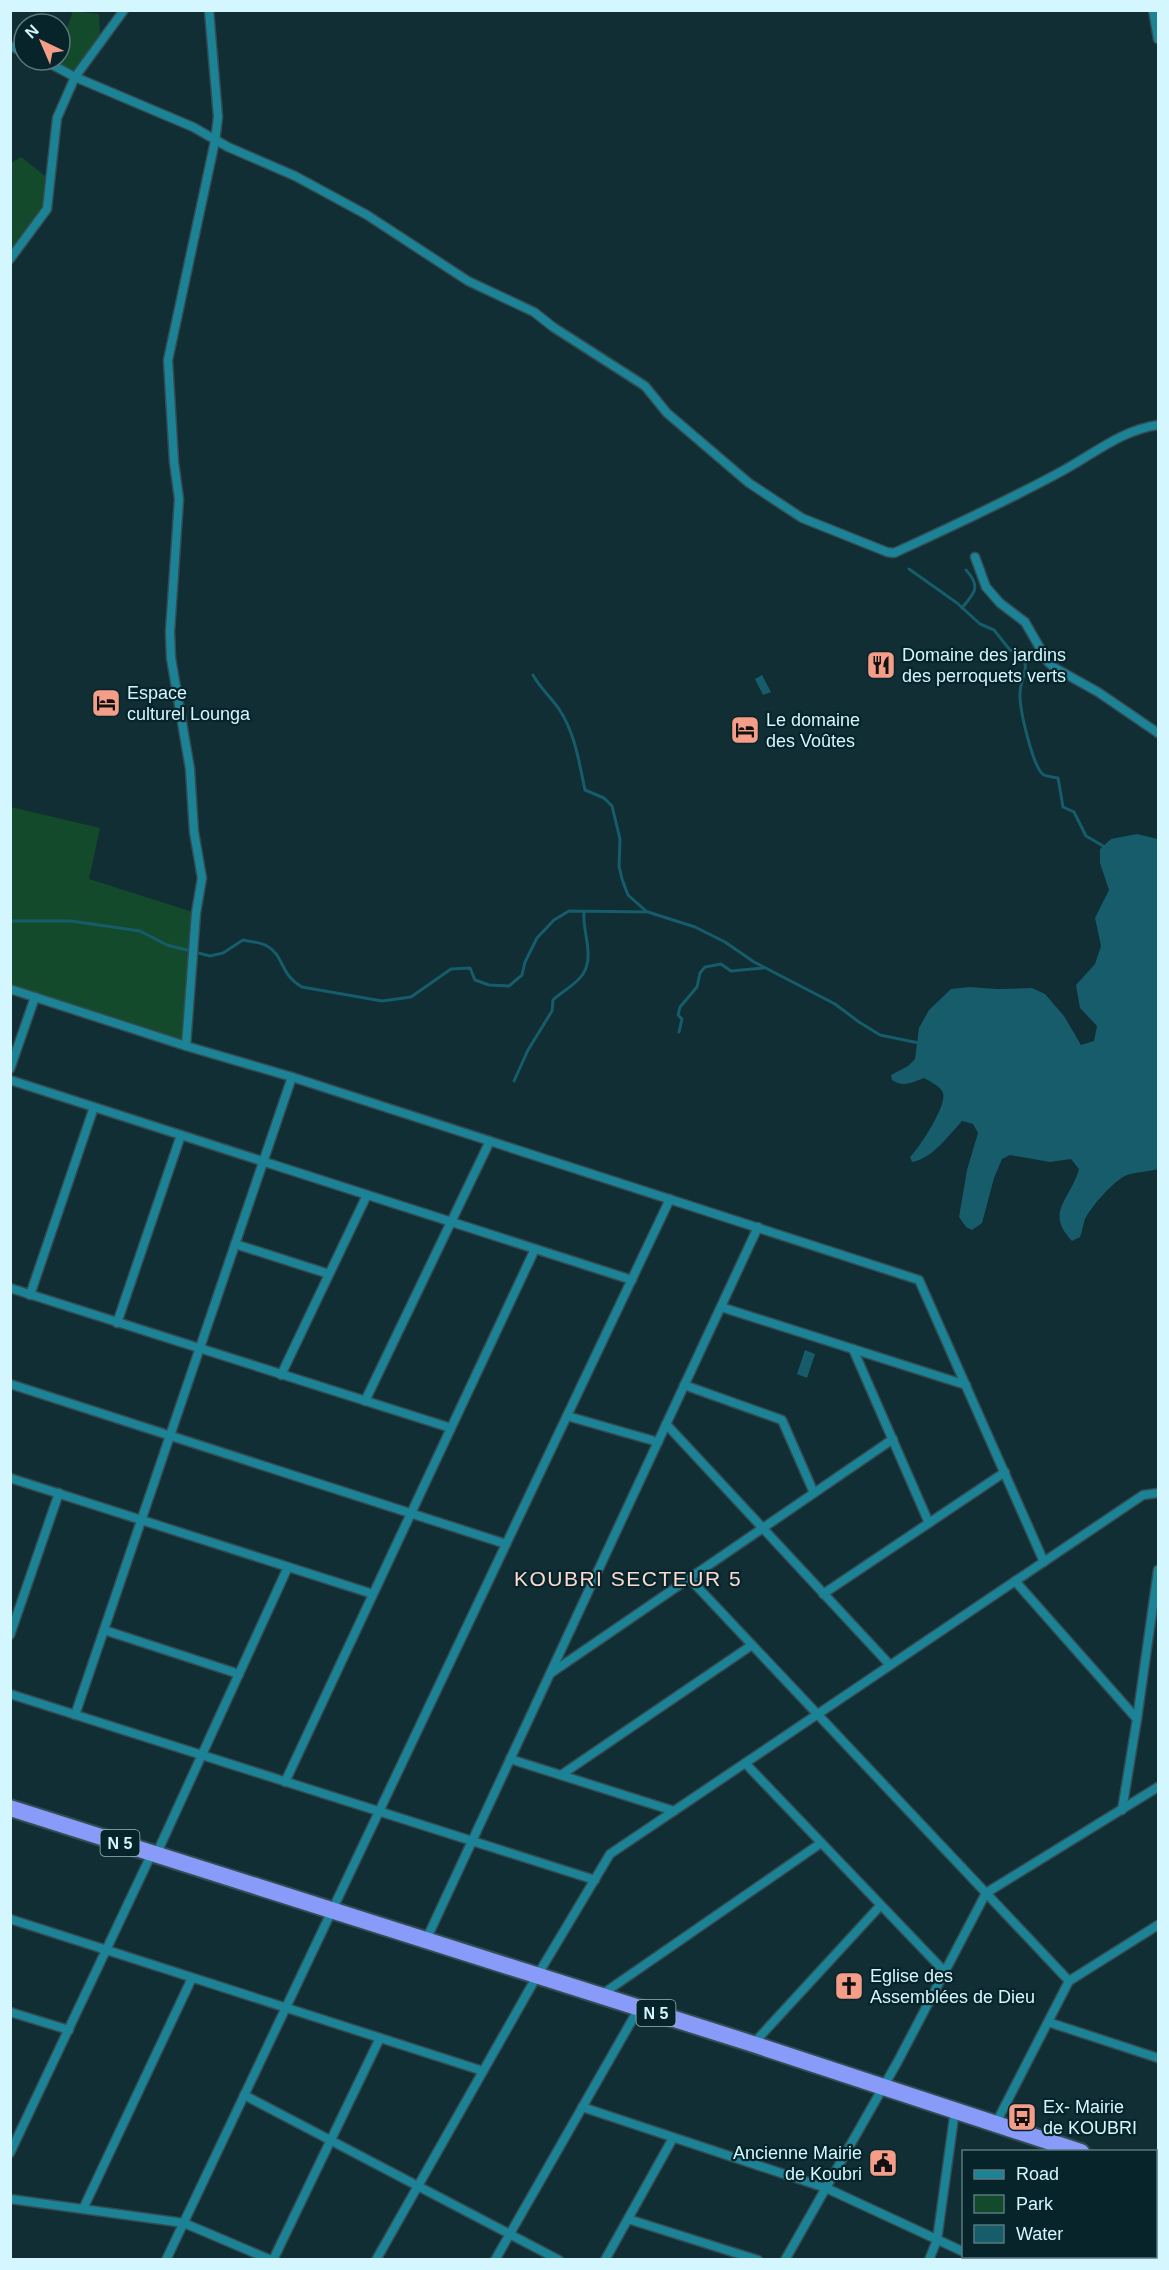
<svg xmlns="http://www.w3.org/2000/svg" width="1169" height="2270" font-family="Arial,sans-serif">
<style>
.green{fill:#134a2b}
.water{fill:#165c6a}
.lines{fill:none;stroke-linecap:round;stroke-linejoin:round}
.stream{stroke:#165c6a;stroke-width:3}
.street-casing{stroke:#334c52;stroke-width:11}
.highway-casing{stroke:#334c52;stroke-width:20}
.street{stroke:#1c8397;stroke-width:8}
.highway{stroke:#899bf9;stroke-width:16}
.labels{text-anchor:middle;stroke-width:4.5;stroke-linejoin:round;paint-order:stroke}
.shield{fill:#06242a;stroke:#96b7be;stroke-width:1.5}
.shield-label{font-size:16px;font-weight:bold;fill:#d4f6fe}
.poi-label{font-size:18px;fill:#d4f6fe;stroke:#06242a;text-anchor:start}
.quarter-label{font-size:21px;letter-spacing:1.5px;fill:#fbd9d0;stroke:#06242a}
</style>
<rect width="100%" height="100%" fill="#102e34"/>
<!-- green -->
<g class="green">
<polygon points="73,11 99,14 100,35 73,71 54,62 55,60 60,60 60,47"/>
<polygon points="21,157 49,179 47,209 11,259 11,163"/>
<polygon points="11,807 100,828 89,879 196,913 186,1046 11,989"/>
</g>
<!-- water -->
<g class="water">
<polygon points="762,675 771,692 763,695 755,679"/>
<path d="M 1137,834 L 1158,839 L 1158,1169 C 1151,1171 1131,1173 1127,1175 C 1114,1180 1091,1207 1085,1219 C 1083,1225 1082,1232 1080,1237 L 1072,1241 C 1044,1212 1071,1199 1079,1169 L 1071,1159 L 1050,1162 L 1010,1155 L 1002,1159 L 994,1178 L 982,1223 L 972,1230 L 966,1227 L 959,1217 L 967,1170 L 978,1133 L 973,1124 L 962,1121 C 949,1135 932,1159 912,1162 L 910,1157 C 919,1148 947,1106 943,1093 C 940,1086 931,1082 924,1078 C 913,1082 903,1088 892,1080 L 891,1075 L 908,1066 L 915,1059 L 919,1028 L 929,1010 L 951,989 L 969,987 L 997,989 L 1032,988 L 1045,994 L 1064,1016 L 1081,1045 L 1094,1041 L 1097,1026 L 1080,1008 L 1076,985 L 1095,964 L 1101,946 L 1095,918 L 1109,890 L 1100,863 L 1100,849 L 1111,839 Z"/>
<polygon points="805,1350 815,1354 807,1378 797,1374"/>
</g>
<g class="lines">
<!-- stream -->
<g class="stream">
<path d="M 909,569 L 957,603 L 980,624 L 994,630 L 1010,650 L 1023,655 C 1030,672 1019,680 1020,696 C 1020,710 1033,769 1044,775 C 1048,777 1054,777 1058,778 L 1063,807 L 1074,812 L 1086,836 L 1105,847"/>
<path d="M 962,608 C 974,593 982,587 966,570"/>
<path d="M 533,675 C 540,688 550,696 559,709 C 575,733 579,762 585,790 L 604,798 L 612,806 L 620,839 L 619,866 L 622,879 L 628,895 L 646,911"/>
<path d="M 10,921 L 71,921 L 140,931 L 167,945 L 210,956 L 223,953 L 243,940 C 250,942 261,942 267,946 C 284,955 280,975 302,987 L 382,1001 L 411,997 L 451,969 L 470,968 L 475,980 L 489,985 L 509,986 L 522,975 L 525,962 L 537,938 L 554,920 L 569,911 L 648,912 L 695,927 L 725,942 L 754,962 L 835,1004 L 859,1022 L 880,1035 L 919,1043"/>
<polyline points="679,1032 682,1019 678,1015 680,1007 697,987 700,973 705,967 721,964 731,971 763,968"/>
<path d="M 514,1081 L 528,1050 L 552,1011 L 553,1000 C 562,991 576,985 583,974 C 595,955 582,932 584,912"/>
</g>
<!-- street casing -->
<g class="street-casing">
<g id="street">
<polyline points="1153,10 1158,39"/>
<polyline points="10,46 24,52"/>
<path d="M 43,60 L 75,77 L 193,127 L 228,147 L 295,176 L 367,215 L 468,281 L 534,312 L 553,327 L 645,386 L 667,413 L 749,483 L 802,518 L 887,552 L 894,553 C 951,527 1009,500 1064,470 C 1095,453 1122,430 1158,425"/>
<polyline points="10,259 47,209 57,118 75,77 124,10"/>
<polyline points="975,557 986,587 1000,603 1025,622 1048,662 1055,668 1098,692 1158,733"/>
<polyline points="10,989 186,1046 292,1077 919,1280 1044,1562"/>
<polyline points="186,1046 196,913 202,878 194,832 190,769 171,658 170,632 179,499 174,462 168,360 215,141 218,117 209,10"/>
<polyline points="10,1069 35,997"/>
<polyline points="10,1080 632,1280"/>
<polyline points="235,1244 329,1274"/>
<polyline points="10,1288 451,1428"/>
<polyline points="30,1295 94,1107"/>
<polyline points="721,1307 966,1385"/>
<polyline points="117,1323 181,1135"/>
<polyline points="853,1349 929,1523"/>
<polyline points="281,1375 367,1195"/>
<polyline points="10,1384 506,1544"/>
<polyline points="684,1385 782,1420 814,1493"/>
<polyline points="365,1401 490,1141"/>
<polyline points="567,1416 658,1442"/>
<polyline points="666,1424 890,1665"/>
<polyline points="10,1478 373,1594"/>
<polyline points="689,1578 1069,1981"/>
<polyline points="1015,1581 1137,1719 1122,1810"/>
<polyline points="823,1594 1005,1472"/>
<polyline points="104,1630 239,1674"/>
<polyline points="10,1635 59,1493"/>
<polyline points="551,1673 893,1439"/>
<polyline points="10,1694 595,1880"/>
<polyline points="75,1715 292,1077"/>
<polyline points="1137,1719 1158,1570"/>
<polyline points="510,1759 674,1811"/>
<polyline points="745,1763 945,1972"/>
<polyline points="561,1775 752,1645"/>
<polyline points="285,1782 535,1249"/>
<polyline points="156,1855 288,1567"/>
<polyline points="10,1919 483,2071"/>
<polyline points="426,1940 758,1227"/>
<polyline points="601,1995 821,1843"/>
<polyline points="10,2012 69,2030"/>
<polyline points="1048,2022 1158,2058"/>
<polyline points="753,2044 880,1906"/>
<polyline points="244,2095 559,2260"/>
<polyline points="582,2107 826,2188 964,2252"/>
<polyline points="996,2123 1069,1981 1158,1925"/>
<polyline points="10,2153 152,1853"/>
<polyline points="10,2199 184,2223 271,2260"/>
<polyline points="83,2209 192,1978"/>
<polyline points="628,2219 758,2260"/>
<polyline points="973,2256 980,2260"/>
<polyline points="166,2260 670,1199"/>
<polyline points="273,2260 380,2038"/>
<polyline points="376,2260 537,1976 610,1854 1143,1495 1158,1493"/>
<polyline points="495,2260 639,2008"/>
<polyline points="605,2260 673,2138"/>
<polyline points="785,2260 898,2061 986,1893 1158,1787"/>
<polyline points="929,2260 937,2240 955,2110"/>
<polyline points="1114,2260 1114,2256"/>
</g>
</g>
<!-- highway casing -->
<g class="highway-casing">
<g id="highway">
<polyline points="10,1808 753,2044 1081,2152"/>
<polyline points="1156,2177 1158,2178"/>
</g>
</g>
<!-- street -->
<use href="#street" class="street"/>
<!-- highway -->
<use href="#highway" class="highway"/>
</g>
<!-- icons -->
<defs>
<g id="restaurant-square" transform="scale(1.5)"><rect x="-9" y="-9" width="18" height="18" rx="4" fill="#f49e89" stroke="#06242a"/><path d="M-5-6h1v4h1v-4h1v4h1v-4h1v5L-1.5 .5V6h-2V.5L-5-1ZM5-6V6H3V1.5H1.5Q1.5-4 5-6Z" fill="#111"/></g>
<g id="hotel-square" transform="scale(1.5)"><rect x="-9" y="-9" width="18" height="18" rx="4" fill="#f49e89" stroke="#06242a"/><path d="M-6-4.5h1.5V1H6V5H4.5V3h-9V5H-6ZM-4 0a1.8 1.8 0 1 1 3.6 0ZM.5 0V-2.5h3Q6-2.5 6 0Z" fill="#111"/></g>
<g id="church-square" transform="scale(1.5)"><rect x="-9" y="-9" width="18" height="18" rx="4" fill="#f49e89" stroke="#06242a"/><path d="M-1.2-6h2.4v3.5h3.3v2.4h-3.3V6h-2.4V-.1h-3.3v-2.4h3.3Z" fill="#111"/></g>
<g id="bus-square" transform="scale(1.5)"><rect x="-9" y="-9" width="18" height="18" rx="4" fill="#f49e89" stroke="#06242a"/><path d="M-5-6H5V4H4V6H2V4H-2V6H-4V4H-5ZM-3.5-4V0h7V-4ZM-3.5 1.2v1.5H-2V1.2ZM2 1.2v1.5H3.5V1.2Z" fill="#111"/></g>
<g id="civic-square" transform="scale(1.5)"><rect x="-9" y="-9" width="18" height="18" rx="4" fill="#f49e89" stroke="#06242a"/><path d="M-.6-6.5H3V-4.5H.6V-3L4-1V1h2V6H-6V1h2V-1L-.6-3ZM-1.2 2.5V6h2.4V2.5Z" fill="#111"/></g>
</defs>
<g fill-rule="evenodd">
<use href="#restaurant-square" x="881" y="665"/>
<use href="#hotel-square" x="106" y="703"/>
<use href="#hotel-square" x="745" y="730"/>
<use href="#church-square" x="849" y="1986"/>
<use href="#bus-square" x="1022" y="2117"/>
<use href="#civic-square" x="883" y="2163"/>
</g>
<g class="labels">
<!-- shield labels -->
<g class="shield">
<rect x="100.5" y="1830" width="39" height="26" rx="4.5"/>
<rect x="636.5" y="2000" width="39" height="26" rx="4.5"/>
</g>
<g class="shield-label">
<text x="120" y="1849">N 5</text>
<text x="656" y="2019">N 5</text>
</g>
<!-- poi labels -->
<g class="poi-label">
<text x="902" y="661">Domaine des jardins<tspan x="902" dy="21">des perroquets verts</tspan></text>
<text x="127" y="699">Espace<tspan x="127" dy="21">culturel Lounga</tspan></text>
<text x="766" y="726">Le domaine<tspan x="766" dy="21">des Voûtes</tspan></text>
<text x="870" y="1982">Eglise des<tspan x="870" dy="21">Assemblées de Dieu</tspan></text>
<text x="1043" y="2113">Ex- Mairie<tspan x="1043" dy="21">de KOUBRI</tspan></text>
<text x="862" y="2159" text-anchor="end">Ancienne Mairie<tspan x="862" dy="21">de Koubri</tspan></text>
</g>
<!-- quarter labels -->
<g class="quarter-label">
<text x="628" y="1586">KOUBRI SECTEUR 5</text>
</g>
</g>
<!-- border -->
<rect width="1169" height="2270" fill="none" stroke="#d4f6fe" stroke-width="24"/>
<!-- legend -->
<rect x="962" y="2150" width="195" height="108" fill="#06242a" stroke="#58787f" stroke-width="1.5"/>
<rect x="974" y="2170" width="30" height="9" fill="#1c8397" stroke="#58787f" stroke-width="1.5"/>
<text x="1016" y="2180" font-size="18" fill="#d4f6fe">Road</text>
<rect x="974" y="2195" width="30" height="18" fill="#134a2b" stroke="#58787f" stroke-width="1.5"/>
<text x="1016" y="2210" font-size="18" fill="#d4f6fe">Park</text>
<rect x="974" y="2225" width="30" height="18" fill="#165c6a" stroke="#58787f" stroke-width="1.5"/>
<text x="1016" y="2240" font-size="18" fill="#d4f6fe">Water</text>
<!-- north arrow -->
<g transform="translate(42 42) rotate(316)"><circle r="28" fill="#06242a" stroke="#58787f" stroke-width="1.5"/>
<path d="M0-4.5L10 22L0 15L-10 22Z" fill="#f49e89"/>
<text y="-9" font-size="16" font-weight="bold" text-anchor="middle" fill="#d4f6fe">N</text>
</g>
</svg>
